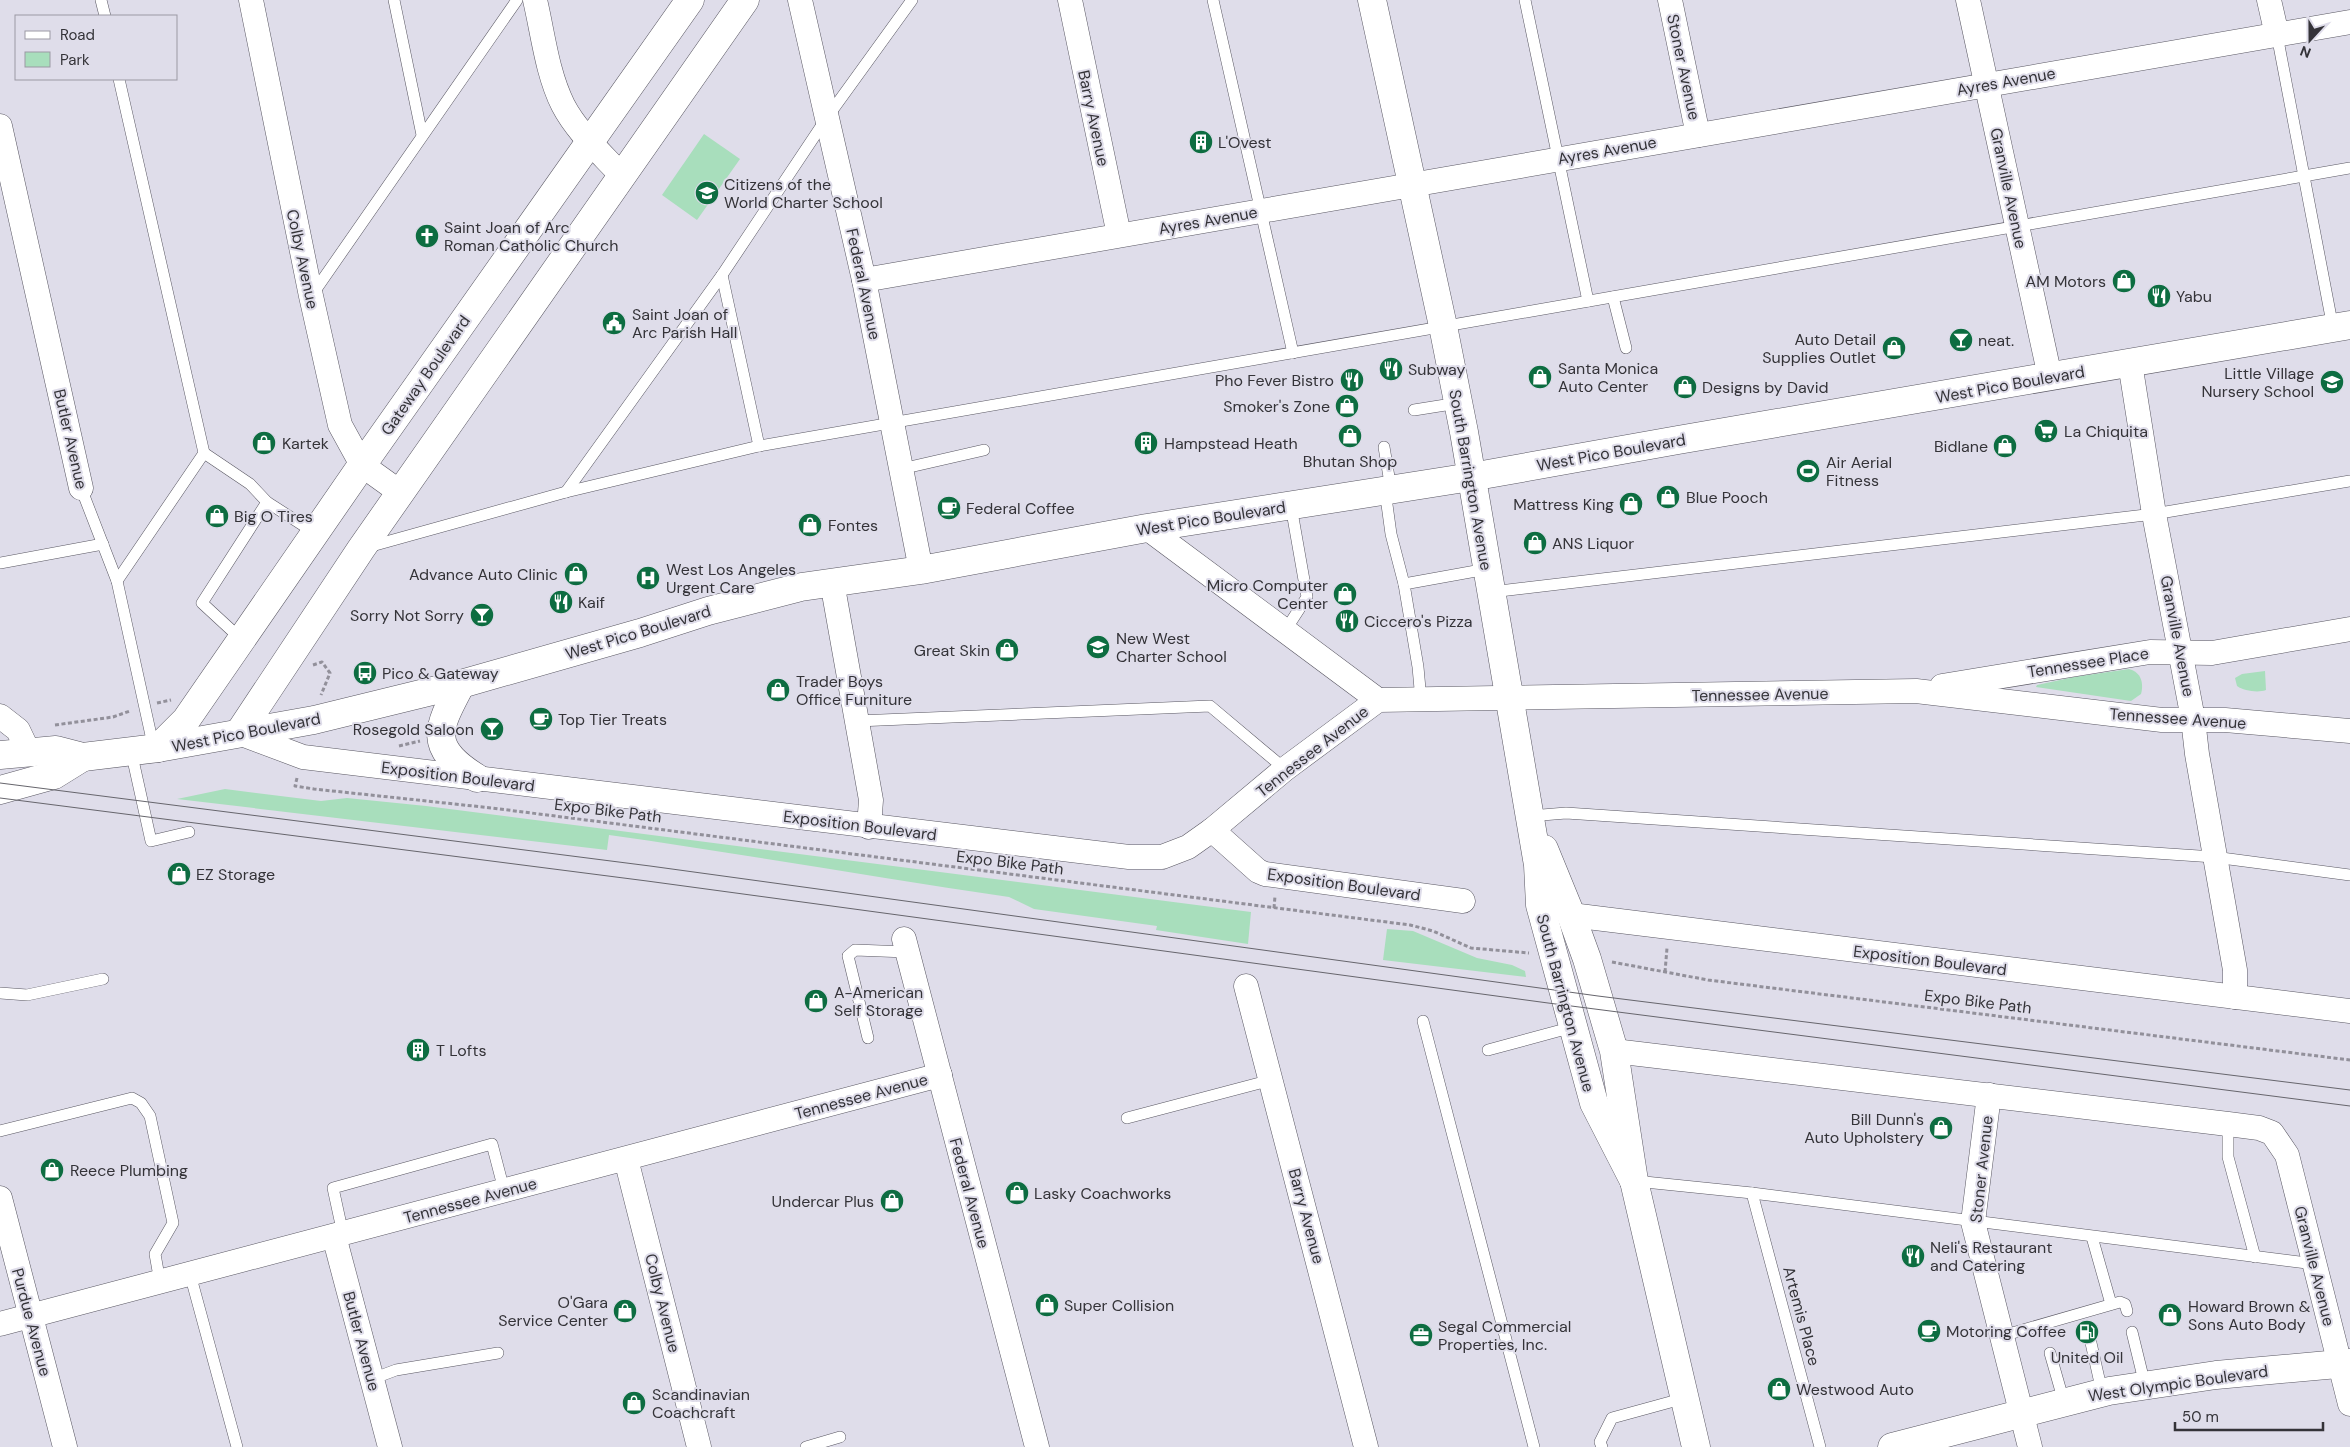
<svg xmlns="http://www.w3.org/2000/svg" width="2350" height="1447" font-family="'DM Sans',sans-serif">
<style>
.green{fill:#a8debc}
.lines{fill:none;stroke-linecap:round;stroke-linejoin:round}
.lane-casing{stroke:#595762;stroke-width:12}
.street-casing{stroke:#595762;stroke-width:25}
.secondary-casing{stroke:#595762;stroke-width:29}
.primary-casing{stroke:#595762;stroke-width:29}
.path{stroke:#92909a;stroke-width:3;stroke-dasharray:4 2.5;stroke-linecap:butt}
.lane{stroke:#fff;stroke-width:11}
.street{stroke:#fff;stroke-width:24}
.secondary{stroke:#fff;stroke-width:28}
.primary{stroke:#fff;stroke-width:28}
.tram{stroke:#66656c;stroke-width:1}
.labels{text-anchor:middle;stroke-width:4;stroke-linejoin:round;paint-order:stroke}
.street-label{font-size:16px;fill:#343338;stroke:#dfddea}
.poi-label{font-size:16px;fill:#343338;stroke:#dfddea;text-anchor:start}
</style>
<rect width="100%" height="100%" fill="#dfddea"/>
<!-- green -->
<g class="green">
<polygon points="704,134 740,159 697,220 662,195"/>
<path d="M 2129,669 C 2141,672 2144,683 2141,694 L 2131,701 L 2036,687 L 2037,685 L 2074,677 Z"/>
<path d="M 2265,671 L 2266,690 C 2258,693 2244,691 2237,686 L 2235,678 L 2242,674 Z"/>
<path d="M 225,789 L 321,801 L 347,798 L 426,806 L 1251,912 L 1248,944 L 1156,930 L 1157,926 L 1034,909 L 1009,897 C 875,877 743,854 609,835 L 607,850 L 177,799 Z"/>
<polygon points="1387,929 1413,931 1477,958 1512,965 1525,971 1526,977 1383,960"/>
</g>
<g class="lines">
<!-- lane casing -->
<g class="lane-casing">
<g id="lane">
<polyline points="101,0 105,16"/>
<polyline points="394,0 422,135"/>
<polyline points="1213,0 1293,353"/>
<polyline points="1525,0 1588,301"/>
<polyline points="2277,35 2333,328"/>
<polyline points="722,275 759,446"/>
<polyline points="312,295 517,0"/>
<polyline points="1613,297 1626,348"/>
<polyline points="1414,410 1458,403"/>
<polyline points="1384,447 1391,489"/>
<polyline points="204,453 250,484 267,502"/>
<polyline points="901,469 984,450"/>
<polyline points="81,488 117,581 154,749"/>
<polyline points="1385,490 1391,534 1404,584"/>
<polyline points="566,492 722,275 826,119 912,0"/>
<polyline points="368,547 566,492 759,446 2350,168"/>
<polyline points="0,563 103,544"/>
<polyline points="117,581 204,453 119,79"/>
<polyline points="1491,592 2154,514 2350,481"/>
<polyline points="1285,631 1307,597 1291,506"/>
<polyline points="241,639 202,603 267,502 315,533"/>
<polyline points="1421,700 1418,667 1404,584 1487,569"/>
<polyline points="857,721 1210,706 1285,769"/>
<polyline points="131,751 151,841 189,832"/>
<polyline points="1530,816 1566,813 2214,857 2350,875"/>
<polyline points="0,993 27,995 103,979"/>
<polyline points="1423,1021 1534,1447"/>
<polyline points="868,1038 848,956 855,950 907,952"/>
<polyline points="1488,1050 1573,1027"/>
<polyline points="1127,1118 1271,1080"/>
<polyline points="2228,1124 2228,1157 2255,1257"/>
<polyline points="0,1131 132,1098 141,1103 150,1116 173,1223 155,1254 160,1282"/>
<polyline points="1635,1181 1752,1193 2315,1264"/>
<polyline points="1752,1193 1820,1447"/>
<polyline points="343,1234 333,1188 492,1144 504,1190"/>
<polyline points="2092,1237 2111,1304"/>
<polyline points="190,1274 237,1447"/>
<polyline points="2132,1332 2145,1385"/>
<polyline points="2002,1336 2120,1302 2125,1304 2127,1311"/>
<polyline points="2091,1343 2102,1392"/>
<polyline points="2050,1353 2064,1402"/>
<polyline points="372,1379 396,1370 498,1353"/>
<polyline points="806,1447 840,1437"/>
<polyline points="1602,1447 1600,1442 1612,1418 1685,1398"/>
</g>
</g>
<!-- street casing -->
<g class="street-casing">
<g id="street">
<polyline points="251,0 311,296 340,425 362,465 401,493"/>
<path d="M 535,0 C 543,34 547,73 563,105 C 577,132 602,154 622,176"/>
<polyline points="800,0 864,280 921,570"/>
<polyline points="1070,0 1119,235"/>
<polyline points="1670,0 1698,135"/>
<polyline points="1968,0 2050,377"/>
<polyline points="2269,0 2277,35"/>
<polyline points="0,126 81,488"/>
<polyline points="864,280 2350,22"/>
<polyline points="2130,363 2154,514 2193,719 2197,754 2235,970 2235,997"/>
<polyline points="1147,528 1378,700"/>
<polyline points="832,582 871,800 869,827"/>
<polyline points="1942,686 2150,652 2212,653 2350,629"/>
<polyline points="0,716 18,730 28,751"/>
<polyline points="239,733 303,757 1129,857 1162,857 1188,847 1212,830 1258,871 1265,874 1463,901"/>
<polyline points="1212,830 1285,769 1378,700 1916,691 2162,720 2225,720 2350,731"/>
<polyline points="1559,905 1571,915 2350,1011"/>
<polyline points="904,939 1037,1447"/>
<polyline points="1246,986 1366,1447"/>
<polyline points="1614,1051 2228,1124 2259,1128 2272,1133 2287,1155 2350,1404"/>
<polyline points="1989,1095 1973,1222 2030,1447"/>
<polyline points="626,1159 699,1447"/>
<polyline points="0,1198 65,1447"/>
<polyline points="334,1236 390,1447"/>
<polyline points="0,1324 940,1075"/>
</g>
</g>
<!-- secondary casing -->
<g class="secondary-casing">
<g id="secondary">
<polyline points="1372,0 1443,326 1464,432 1538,865 1540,905 1594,1103 1634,1181"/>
<path d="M 461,684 C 437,729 427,747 477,778"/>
<polyline points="239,733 361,549 745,0"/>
<polyline points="158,748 186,720 362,465 690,0"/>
<polyline points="0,755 56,750 83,757 158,748 314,720 461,684 640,633 708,611 801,587 921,570 1147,528 1471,477 1678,440 2350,325"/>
<polyline points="0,790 54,775 83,757"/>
<polyline points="1544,849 1571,915 1587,959 1614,1051 1634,1181 1696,1447"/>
</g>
</g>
<!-- primary casing -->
<g class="primary-casing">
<polyline id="primary" points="1892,1447 2109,1391 2216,1375 2350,1363"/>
</g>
<!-- path -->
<g class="path">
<polyline points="313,665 322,662 330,673 321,695"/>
<polyline points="157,703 171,700"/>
<polyline points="55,725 113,717 130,711"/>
<polyline points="399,746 420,741"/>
<polyline points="297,778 295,786 314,789 492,808 1410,925 1433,931 1471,948 1529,953"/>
<polyline points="1274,908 1275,896"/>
<polyline points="1612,962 1708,980 2350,1060"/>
<polyline points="1665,972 1667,948"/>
</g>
<!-- lane -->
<use href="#lane" class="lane"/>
<!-- street -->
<use href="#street" class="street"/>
<!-- secondary -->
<use href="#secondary" class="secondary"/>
<!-- primary -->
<use href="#primary" class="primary"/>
<!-- tram -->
<g class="tram">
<polyline points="0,783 650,866 1598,996 2350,1090"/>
<polyline points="0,798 647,881 1548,1003 2350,1106"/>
</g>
</g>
<!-- icons -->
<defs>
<g id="building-disc" transform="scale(1.25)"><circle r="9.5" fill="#0d6d41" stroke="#dfddea"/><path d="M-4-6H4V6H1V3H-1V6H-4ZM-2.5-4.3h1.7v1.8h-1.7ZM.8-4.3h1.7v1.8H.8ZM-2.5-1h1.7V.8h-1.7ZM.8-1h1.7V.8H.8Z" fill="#fff"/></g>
<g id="school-disc" transform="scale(1.25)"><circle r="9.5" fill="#0d6d41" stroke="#dfddea"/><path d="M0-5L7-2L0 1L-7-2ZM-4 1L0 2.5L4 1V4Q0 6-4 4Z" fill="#fff"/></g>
<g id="church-disc" transform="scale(1.25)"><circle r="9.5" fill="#0d6d41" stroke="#dfddea"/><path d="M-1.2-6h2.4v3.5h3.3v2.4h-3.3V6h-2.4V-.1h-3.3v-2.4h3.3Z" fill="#fff"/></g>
<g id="shop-disc" transform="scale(1.25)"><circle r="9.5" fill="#0d6d41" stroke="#dfddea"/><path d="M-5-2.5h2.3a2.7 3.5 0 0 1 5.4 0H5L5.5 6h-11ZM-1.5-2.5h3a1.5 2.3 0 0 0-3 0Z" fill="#fff"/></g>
<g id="restaurant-disc" transform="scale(1.25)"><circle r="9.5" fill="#0d6d41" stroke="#dfddea"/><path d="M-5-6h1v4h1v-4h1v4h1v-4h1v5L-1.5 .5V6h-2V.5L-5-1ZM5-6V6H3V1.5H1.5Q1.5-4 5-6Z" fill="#fff"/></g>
<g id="civic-disc" transform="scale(1.25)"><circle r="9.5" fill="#0d6d41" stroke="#dfddea"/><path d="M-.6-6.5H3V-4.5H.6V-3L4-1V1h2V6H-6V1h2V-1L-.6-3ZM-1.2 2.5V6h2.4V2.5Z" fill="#fff"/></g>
<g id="bar-disc" transform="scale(1.25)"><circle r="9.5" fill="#0d6d41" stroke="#dfddea"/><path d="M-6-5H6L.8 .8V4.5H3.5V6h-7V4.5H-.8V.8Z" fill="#fff"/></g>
<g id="supermarket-disc" transform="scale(1.25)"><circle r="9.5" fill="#0d6d41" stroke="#dfddea"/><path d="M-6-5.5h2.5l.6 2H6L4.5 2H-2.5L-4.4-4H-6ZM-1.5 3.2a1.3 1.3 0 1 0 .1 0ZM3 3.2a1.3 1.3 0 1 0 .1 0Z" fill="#fff"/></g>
<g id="stadium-disc" transform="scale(1.25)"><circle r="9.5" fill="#0d6d41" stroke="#dfddea"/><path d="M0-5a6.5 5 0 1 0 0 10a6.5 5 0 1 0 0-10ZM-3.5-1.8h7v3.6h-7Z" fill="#fff"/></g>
<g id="cafe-disc" transform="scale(1.25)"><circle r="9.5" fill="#0d6d41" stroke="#dfddea"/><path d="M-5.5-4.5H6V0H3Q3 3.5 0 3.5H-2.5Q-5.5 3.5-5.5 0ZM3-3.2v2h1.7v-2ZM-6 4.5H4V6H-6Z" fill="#fff"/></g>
<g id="hospital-disc" transform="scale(1.25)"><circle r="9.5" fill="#0d6d41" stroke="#dfddea"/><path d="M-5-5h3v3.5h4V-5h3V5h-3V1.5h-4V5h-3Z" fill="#fff"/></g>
<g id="bus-disc" transform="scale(1.25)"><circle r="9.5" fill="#0d6d41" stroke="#dfddea"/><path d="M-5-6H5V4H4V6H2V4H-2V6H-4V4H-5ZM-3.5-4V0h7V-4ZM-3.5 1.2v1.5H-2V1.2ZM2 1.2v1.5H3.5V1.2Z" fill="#fff"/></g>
<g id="fuel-disc" transform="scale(1.25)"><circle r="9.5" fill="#0d6d41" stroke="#dfddea"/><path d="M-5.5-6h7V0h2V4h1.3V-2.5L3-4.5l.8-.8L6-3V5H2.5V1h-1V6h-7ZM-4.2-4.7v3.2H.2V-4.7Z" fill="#fff"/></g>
<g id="office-disc" transform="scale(1.25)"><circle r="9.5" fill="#0d6d41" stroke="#dfddea"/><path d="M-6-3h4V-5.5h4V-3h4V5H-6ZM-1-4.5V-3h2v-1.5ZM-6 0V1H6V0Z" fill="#fff"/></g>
</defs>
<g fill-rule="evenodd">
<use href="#building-disc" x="1201" y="142"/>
<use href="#school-disc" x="707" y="193"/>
<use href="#church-disc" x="427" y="236"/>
<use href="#shop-disc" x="2124" y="281"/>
<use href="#restaurant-disc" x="2159" y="296"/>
<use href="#civic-disc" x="614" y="323"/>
<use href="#bar-disc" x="1961" y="340"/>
<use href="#shop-disc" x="1894" y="348"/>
<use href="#restaurant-disc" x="1391" y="369"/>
<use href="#shop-disc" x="1540" y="377"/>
<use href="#restaurant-disc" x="1352" y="380"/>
<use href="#school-disc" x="2332" y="382"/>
<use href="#shop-disc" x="1685" y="387"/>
<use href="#shop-disc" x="1347" y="406"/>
<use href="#supermarket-disc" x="2046" y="431"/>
<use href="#shop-disc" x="1350" y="436"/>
<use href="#shop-disc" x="264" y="443"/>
<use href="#building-disc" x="1146" y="443"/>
<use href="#shop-disc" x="2005" y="446"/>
<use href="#stadium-disc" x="1808" y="471"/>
<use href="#shop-disc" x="1668" y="497"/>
<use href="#shop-disc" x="1631" y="504"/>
<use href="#cafe-disc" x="949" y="508"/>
<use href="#shop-disc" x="217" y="516"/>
<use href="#shop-disc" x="810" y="525"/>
<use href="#shop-disc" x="1535" y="543"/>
<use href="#shop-disc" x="576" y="574"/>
<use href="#hospital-disc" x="648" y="578"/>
<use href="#shop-disc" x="1345" y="594"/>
<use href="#restaurant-disc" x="561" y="602"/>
<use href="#bar-disc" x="482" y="615"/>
<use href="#restaurant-disc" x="1347" y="621"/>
<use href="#school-disc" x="1098" y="647"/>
<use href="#shop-disc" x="1007" y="650"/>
<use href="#bus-disc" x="365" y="673"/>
<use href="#shop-disc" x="778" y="690"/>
<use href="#cafe-disc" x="541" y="719"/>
<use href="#bar-disc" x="492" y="729"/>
<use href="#shop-disc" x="179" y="874"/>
<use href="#shop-disc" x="816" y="1001"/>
<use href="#building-disc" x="418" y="1050"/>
<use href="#shop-disc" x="1941" y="1128"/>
<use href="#shop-disc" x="52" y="1170"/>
<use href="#shop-disc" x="1017" y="1193"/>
<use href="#shop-disc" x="892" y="1201"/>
<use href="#restaurant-disc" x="1913" y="1256"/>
<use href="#shop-disc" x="1047" y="1305"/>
<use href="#shop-disc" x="625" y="1311"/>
<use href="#shop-disc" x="2170" y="1315"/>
<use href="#cafe-disc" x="1929" y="1331"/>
<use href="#fuel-disc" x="2087" y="1332"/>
<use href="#office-disc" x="1421" y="1335"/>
<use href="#shop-disc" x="1779" y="1389"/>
<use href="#shop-disc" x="634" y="1403"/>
</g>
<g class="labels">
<!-- street labels -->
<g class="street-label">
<text transform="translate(1684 67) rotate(78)" y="6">Stoner Avenue</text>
<text transform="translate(2006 81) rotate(-10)" y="6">Ayres Avenue</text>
<text transform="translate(1094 118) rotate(78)" y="6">Barry Avenue</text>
<text transform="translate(1607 150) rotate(-10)" y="6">Ayres Avenue</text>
<text transform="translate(2009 188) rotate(78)" y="6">Granville Avenue</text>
<text transform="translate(1208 220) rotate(-10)" y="6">Ayres Avenue</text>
<text transform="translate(303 259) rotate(78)" y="6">Colby Avenue</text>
<text transform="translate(864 284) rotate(78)" y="6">Federal Avenue</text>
<text transform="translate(425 375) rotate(-55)" y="6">Gateway Boulevard</text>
<text transform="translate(2010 384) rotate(-10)" y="6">West Pico Boulevard</text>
<text transform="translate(71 439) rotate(77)" y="6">Butler Avenue</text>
<text transform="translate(1611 452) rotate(-10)" y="6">West Pico Boulevard</text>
<text transform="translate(1471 480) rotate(80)" y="6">South Barrington Avenue</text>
<text transform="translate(1211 518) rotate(-9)" y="6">West Pico Boulevard</text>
<text transform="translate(638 632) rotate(-17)" y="6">West Pico Boulevard</text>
<text transform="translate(2178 636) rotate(79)" y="6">Granville Avenue</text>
<text transform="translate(2088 662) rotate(-9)" y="6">Tennessee Place</text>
<text transform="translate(1760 694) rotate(-1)" y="6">Tennessee Avenue</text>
<text transform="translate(2178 718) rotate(4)" y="6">Tennessee Avenue</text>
<text transform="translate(246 732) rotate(-11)" y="6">West Pico Boulevard</text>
<text transform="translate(1312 751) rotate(-38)" y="6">Tennessee Avenue</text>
<text transform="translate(458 776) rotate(7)" y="6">Exposition Boulevard</text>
<text transform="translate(608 810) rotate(7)" y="6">Expo Bike Path</text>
<text transform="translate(860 825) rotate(7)" y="6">Exposition Boulevard</text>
<text transform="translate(1010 862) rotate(7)" y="6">Expo Bike Path</text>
<text transform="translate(1344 884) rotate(8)" y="6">Exposition Boulevard</text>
<text transform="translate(1930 960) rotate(7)" y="6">Exposition Boulevard</text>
<text transform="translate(1978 1001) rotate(7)" y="6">Expo Bike Path</text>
<text transform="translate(1566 1003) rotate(75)" y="6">South Barrington Avenue</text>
<text transform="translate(861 1096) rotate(-15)" y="6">Tennessee Avenue</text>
<text transform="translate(1981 1169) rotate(-84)" y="6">Stoner Avenue</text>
<text transform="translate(970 1193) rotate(75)" y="6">Federal Avenue</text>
<text transform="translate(470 1200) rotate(-15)" y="6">Tennessee Avenue</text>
<text transform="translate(1307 1216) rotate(75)" y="6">Barry Avenue</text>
<text transform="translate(2315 1266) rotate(76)" y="6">Granville Avenue</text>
<text transform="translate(663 1303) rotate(76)" y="6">Colby Avenue</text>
<text transform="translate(1802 1316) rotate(75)" y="6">Artemis Place</text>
<text transform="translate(32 1322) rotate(75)" y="6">Purdue Avenue</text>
<text transform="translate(362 1341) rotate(75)" y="6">Butler Avenue</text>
<text transform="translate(2178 1383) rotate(-8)" y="6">West Olympic Boulevard</text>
</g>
<!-- poi labels -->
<g class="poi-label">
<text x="1218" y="148">L'Ovest</text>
<text x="724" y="190">Citizens of the<tspan x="724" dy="18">World Charter School</tspan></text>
<text x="444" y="233">Saint Joan of Arc<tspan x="444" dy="18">Roman Catholic Church</tspan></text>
<text x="2106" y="287" text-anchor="end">AM Motors</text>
<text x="2176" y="302">Yabu</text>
<text x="632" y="320">Saint Joan of<tspan x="632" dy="18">Arc Parish Hall</tspan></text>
<text x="1876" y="345" text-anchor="end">Auto Detail<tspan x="1876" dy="18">Supplies Outlet</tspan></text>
<text x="1978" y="346">neat.</text>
<text x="1558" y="374">Santa Monica<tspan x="1558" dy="18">Auto Center</tspan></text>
<text x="1408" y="375">Subway</text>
<text x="2314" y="379" text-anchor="end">Little Village<tspan x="2314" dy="18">Nursery School</tspan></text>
<text x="1334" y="386" text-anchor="end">Pho Fever Bistro</text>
<text x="1702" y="393">Designs by David</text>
<text x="1330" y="412" text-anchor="end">Smoker's Zone</text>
<text x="2064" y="437">La Chiquita</text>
<text x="282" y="449">Kartek</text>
<text x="1164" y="449">Hampstead Heath</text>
<text x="1988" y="452" text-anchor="end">Bidlane</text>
<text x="1350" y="467" text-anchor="middle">Bhutan Shop</text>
<text x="1826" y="468">Air Aerial<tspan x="1826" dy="18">Fitness</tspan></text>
<text x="1686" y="503">Blue Pooch</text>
<text x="1614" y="510" text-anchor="end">Mattress King</text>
<text x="966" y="514">Federal Coffee</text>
<text x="234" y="522">Big O Tires</text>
<text x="828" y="531">Fontes</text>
<text x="1552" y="549">ANS Liquor</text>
<text x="666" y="575">West Los Angeles<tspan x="666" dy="18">Urgent Care</tspan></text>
<text x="558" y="580" text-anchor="end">Advance Auto Clinic</text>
<text x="1328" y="591" text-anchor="end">Micro Computer<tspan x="1328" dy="18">Center</tspan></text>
<text x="578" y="608">Kaif</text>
<text x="464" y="621" text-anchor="end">Sorry Not Sorry</text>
<text x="1364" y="627">Ciccero's Pizza</text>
<text x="1116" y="644">New West<tspan x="1116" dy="18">Charter School</tspan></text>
<text x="990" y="656" text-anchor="end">Great Skin</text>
<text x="382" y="679">Pico &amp; Gateway</text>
<text x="796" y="687">Trader Boys<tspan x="796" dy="18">Office Furniture</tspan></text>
<text x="558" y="725">Top Tier Treats</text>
<text x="474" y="735" text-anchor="end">Rosegold Saloon</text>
<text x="196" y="880">EZ Storage</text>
<text x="834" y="998">A-American<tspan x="834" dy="18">Self Storage</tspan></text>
<text x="436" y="1056">T Lofts</text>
<text x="1924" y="1125" text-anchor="end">Bill Dunn's<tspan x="1924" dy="18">Auto Upholstery</tspan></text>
<text x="70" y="1176">Reece Plumbing</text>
<text x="1034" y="1199">Lasky Coachworks</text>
<text x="874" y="1207" text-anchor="end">Undercar Plus</text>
<text x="1930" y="1253">Neli's Restaurant<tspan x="1930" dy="18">and Catering</tspan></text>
<text x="608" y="1308" text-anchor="end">O'Gara<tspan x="608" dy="18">Service Center</tspan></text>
<text x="1064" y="1311">Super Collision</text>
<text x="2188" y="1312">Howard Brown &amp;<tspan x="2188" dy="18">Sons Auto Body</tspan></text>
<text x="1438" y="1332">Segal Commercial<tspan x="1438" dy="18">Properties, Inc.</tspan></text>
<text x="1946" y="1337">Motoring Coffee</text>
<text x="2087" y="1363" text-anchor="middle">United Oil</text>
<text x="1796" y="1395">Westwood Auto</text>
<text x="652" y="1400">Scandinavian<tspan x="652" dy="18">Coachcraft</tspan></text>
</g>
</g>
<!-- legend -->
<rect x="15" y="15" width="162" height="65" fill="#dfddea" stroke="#9b99a3"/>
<rect x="25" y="31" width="25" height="8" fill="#ffffff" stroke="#9b99a3"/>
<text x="60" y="40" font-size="15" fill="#343338">Road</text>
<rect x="25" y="52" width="25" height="15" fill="#a8debc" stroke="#9b99a3"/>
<text x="60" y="65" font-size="15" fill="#343338">Park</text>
<!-- north arrow -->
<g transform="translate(2310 40) rotate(201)" stroke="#dfddea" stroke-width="4" paint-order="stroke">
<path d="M0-4L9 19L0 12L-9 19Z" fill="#343338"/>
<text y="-8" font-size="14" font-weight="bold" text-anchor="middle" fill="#343338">N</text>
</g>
<!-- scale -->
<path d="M2175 1422v8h148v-8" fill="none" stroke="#343338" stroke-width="2.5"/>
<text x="2182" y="1422" font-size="15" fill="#343338" stroke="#dfddea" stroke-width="4" paint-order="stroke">50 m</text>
</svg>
